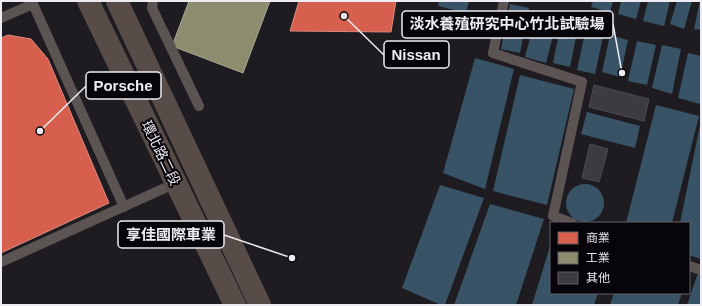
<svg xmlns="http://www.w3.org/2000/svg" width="702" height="306" font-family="Arial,'Noto Sans TC',sans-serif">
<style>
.water{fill:#375365}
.shops{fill:#d6604d;stroke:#dd8a7f}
.industry{fill:#8c8c6e;stroke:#a9a896}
.building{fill:#3e3a42;stroke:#4c4a4f}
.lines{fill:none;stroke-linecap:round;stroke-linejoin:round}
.lane{stroke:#5c5452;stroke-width:10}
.secondary{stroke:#574c47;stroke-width:22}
.labels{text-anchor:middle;stroke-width:4;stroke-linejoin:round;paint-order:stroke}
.street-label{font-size:14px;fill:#eeebf3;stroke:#070509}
.leader{fill:none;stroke:#eeebf3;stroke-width:1.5}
.callout-dot{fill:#eeebf3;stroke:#070509;stroke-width:1.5}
.callout{fill:#070509;stroke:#eeebf3;stroke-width:1.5}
.callout-label{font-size:15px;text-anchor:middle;font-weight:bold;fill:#eeebf3}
</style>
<rect width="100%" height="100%" fill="#1e1c21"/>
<!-- water -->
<g class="water">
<polygon points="439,1 469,1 466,13 438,6"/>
<polygon points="593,1 613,1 610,12 591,7"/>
<polygon points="621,1 641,1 636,19 618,14"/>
<polygon points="648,1 670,1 664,26 643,21"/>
<polygon points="677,1 692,1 684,29 670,24"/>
<polygon points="700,1 701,1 701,30 694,29"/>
<polygon points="510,4 529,8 520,53 501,49"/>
<polygon points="537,11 558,16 546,63 525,57"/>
<polygon points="561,23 578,27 570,67 553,63"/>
<polygon points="586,28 604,32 595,74 577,70"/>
<polygon points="610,35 628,40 620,77 602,72"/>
<polygon points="637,41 656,45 647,85 628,81"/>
<polygon points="662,45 681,49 672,94 652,88"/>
<polygon points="688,53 701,56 700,104 678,98"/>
<polygon points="475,58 514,69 485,189 443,173"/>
<polygon points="520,75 574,89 547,205 493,191"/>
<polygon points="656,105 699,116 672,223 626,223"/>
<polygon points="587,112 640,126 635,148 581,134"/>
<polygon points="701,120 701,259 689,255 689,223 680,223"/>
<circle cx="585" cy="203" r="19"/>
<polygon points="440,185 484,198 445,305 441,305 402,288"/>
<polygon points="490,204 544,219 516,305 454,305"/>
<polygon points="551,243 551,293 598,293 594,305 532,305"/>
<polygon points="698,273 701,274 701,305 687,305"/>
<polygon points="614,293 682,293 678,305 610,305"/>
</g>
<!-- shops -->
<g class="shops">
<polygon points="299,1 396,1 391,32 290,31"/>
<polygon points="8,35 31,39 48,59 109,203 1,253 1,38"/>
</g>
<!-- industry -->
<polygon class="industry" points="189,1 270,1 243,73 172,46"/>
<!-- building -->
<g class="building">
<polygon points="594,85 649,99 644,121 589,107"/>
<polygon points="590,144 608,149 599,182 582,178"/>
</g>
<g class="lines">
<!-- lane -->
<g class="lane">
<polyline points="153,1 152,8 199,106"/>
<polyline points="504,1 493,53 582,82 553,216 572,223"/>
<polyline points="1,18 33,4 124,207"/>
<polyline points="1,262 176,183"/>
<polyline points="689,266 701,270"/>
</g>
<!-- secondary -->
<g class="secondary">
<polyline points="88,1 235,305"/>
<polyline points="117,1 260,305"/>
</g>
</g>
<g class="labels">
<!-- street labels -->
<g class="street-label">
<text transform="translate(161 153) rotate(64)" y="5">環北路二段</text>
</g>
</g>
<!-- callouts -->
<path class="leader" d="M622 73L613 24M344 16L384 55M40 131L86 86M292 258L224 235"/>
<g class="callout-dot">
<circle cx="622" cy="73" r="4"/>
<circle cx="344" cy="16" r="4"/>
<circle cx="40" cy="131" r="4"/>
<circle cx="292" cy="258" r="4"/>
</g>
<g class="callout">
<rect x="402" y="11" width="211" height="27" rx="4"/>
<rect x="384" y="41" width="65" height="27" rx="4"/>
<rect x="86" y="72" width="75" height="27" rx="4"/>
<rect x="118" y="221" width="106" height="27" rx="4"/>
</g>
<g class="callout-label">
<text x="507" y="29">淡水養殖研究中心竹北試驗場</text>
<text x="416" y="60">Nissan</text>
<text x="123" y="91">Porsche</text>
<text x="171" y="240">享佳國際車業</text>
</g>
<!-- border -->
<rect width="702" height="306" fill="none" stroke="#eeebf3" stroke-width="4"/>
<!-- legend -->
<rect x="550" y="222" width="140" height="72" fill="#070509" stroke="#636167"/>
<rect x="558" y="232" width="20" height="12" fill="#d6604d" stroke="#636167"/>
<text x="586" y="242" font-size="12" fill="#eeebf3">商業</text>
<rect x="558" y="252" width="20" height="12" fill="#8c8c6e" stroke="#636167"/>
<text x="586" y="262" font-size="12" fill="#eeebf3">工業</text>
<rect x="558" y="272" width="20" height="12" fill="#3e3a42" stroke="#636167"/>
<text x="586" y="282" font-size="12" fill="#eeebf3">其他</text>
</svg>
